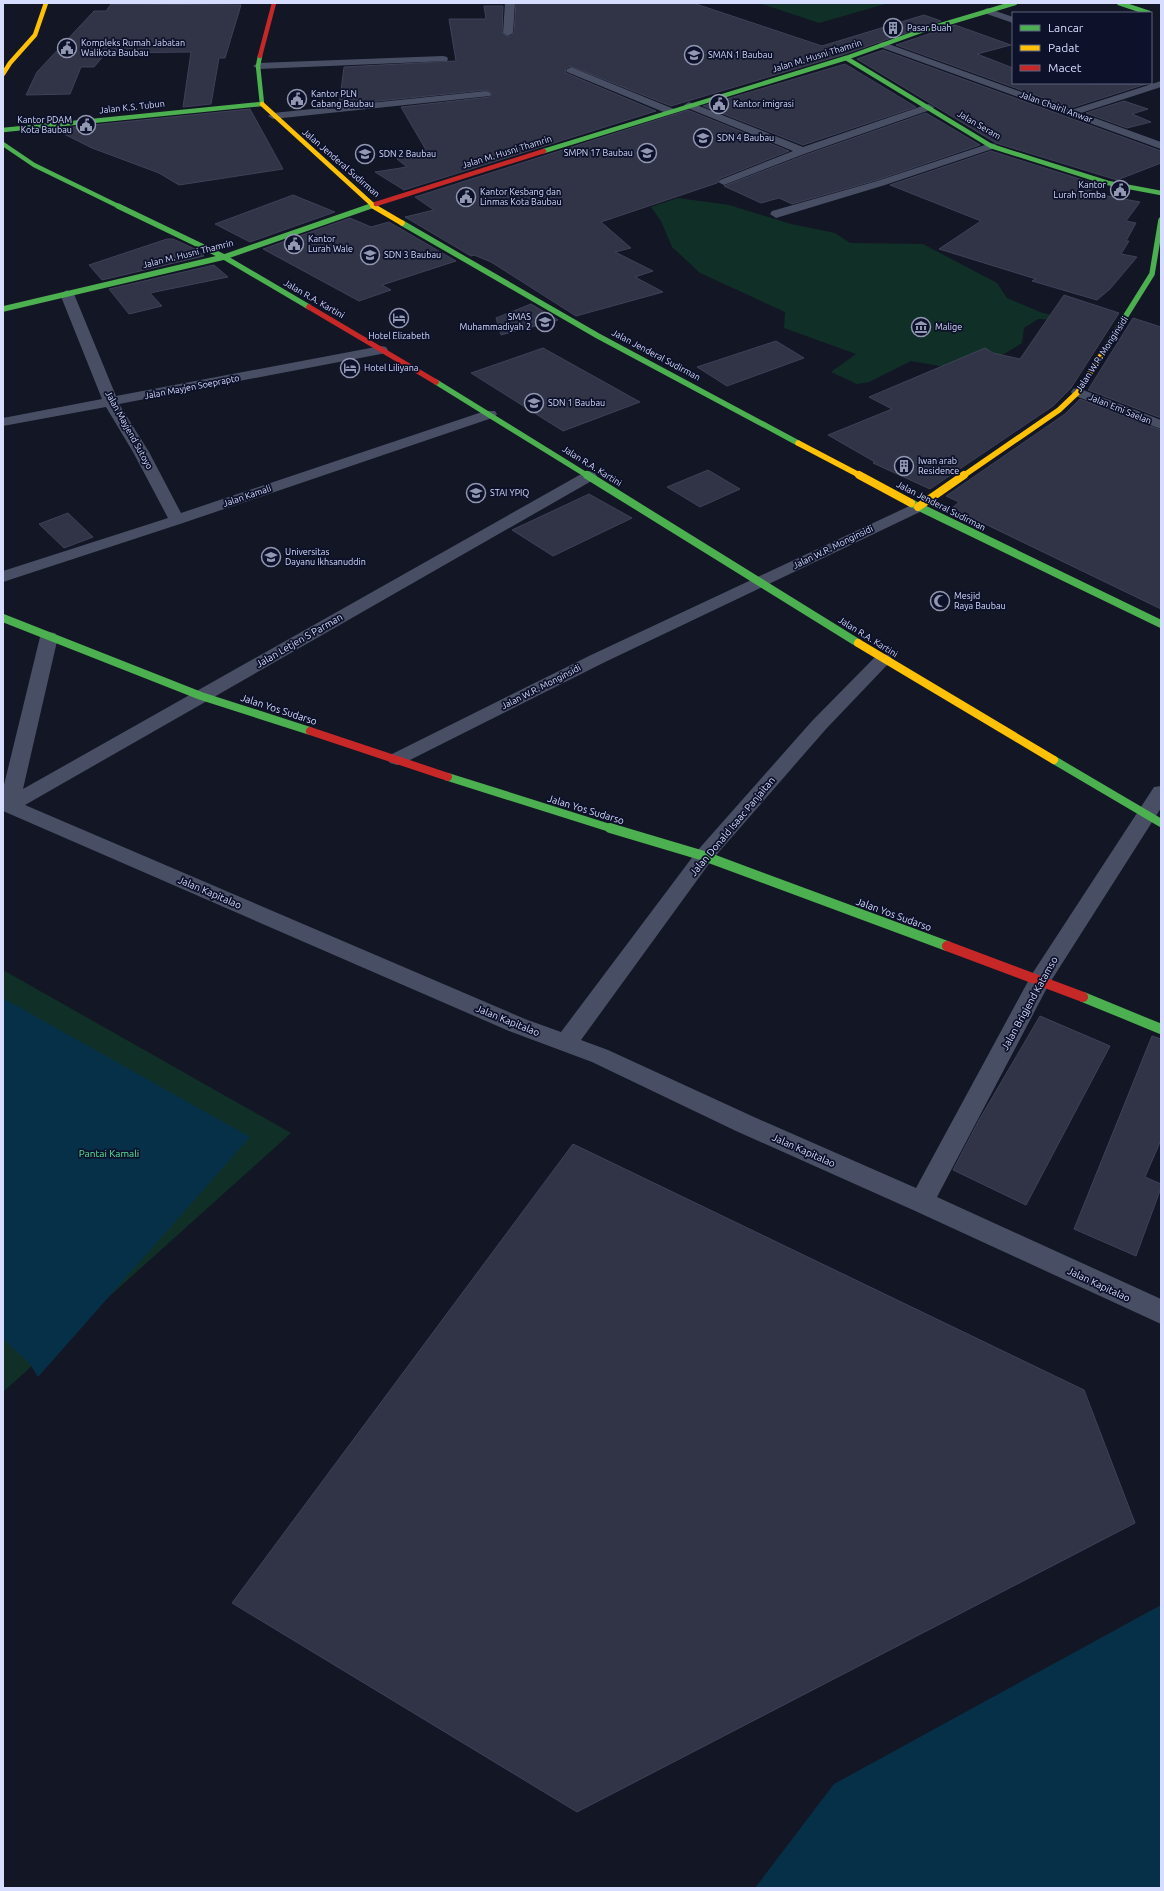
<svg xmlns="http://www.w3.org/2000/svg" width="1164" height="1891" font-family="Ubuntu,sans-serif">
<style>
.green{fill:#103027}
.water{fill:#063047}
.building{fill:#313446;stroke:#3e4158}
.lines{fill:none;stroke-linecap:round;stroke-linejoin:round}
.street{fill:#484f65;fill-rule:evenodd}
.fast-far3{stroke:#4caf50;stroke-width:4.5}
.fast-far2{stroke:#4caf50;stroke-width:5.5}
.fast-far1{stroke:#4caf50;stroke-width:8}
.fast{stroke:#4caf50;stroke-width:10}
.slow-far2{stroke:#ffc107;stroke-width:4.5}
.slow-far1{stroke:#ffc107;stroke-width:5.5}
.slow{stroke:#ffc107;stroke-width:8}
.jam-far3{stroke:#c62828;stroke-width:4.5}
.jam-far2{stroke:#c62828;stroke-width:5.5}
.jam-far1{stroke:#c62828;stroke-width:8}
.jam{stroke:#c62828;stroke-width:10}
.labels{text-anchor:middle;stroke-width:3.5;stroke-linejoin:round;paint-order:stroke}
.far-poi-label{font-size:9px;fill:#d6ddff;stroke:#0d112a;text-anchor:start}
.far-street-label{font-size:9px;fill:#d6ddff;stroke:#0d112a}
.street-label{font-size:10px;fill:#d6ddff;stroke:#0d112a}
.park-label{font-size:10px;fill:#55ec9a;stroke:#0d112a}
</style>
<rect width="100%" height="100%" fill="#131624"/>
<!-- green -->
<g class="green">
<polygon points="759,3 889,3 819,23"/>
<polygon points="678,198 729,205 791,224 835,233 850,243 923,244 997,283 1007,298 1040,312 1070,320 1038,319 1024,328 1022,343 1004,354 956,369 911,361 869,382 857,384 831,372 856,354 784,328 785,312 700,273 672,247 661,221 651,207"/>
<polygon points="3,970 291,1133 3,1392"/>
</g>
<!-- water -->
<g class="water">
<polygon points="3,998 250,1137 38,1377 30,1364 3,1339"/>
<polygon points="1161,1605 1161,1888 755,1888 834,1784"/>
</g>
<!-- building -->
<g class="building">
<polygon points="516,3 693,3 822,46 924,15 941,21 842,55 671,106 570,66 565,70 566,73 656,111 404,190 375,172 407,167 397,159 426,150 401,107 490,97 492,93 490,91 486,90 339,105 344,67 456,61 449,19 486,19 484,6 503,6 502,33 509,37 514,33"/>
<polygon points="111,4 241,5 225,58 219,58 211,104 183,107 191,52 106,53 94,67 81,67 70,94 26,95 37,72 94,11 106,11"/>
<polygon points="955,25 1011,45 977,54 1013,68 1013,83 1146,84 1071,108 896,45"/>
<polygon points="883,50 1161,151 1161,163 1117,180 996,143 857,59"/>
<polygon points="845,64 916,107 803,145 703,106"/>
<polygon points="1124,101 1148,109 1132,114 1151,122 1127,128 1086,113"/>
<polygon points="250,109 283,169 179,185 159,173 92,148 54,129"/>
<polygon points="688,110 789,151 719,179 717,183 601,222 631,248 615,252 653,271 635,277 663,292 576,316 491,262 474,255 471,256 405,217 434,210 415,197"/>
<polygon points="926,113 980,145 877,180 792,204 779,198 761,203 724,186 808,154"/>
<polygon points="991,151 1102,186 1086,192 1140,202 1126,221 1136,223 1126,241 1129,241 1121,254 1137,257 1110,289 1097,300 1032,281 1036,279 939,249 981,221 890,185"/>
<polygon points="293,195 335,212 250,242 215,224"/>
<polygon points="350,218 371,227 389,222 456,261 382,285 391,290 359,301 263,249"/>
<polygon points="167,239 173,239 197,250 204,256 102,280 89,265"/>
<polygon points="214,265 228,277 150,293 162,306 129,314 109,289"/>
<polygon points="1064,295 1119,313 1071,388 1053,406 930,489 873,463 875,462 828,435 892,409 869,397 985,348 993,353 1020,359"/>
<polygon points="531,304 558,320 501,335 496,318"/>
<polygon points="1133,318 1161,327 1161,418 1088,390"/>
<polygon points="776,341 804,358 727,386 697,367"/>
<polygon points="543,348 640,402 563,431 471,373"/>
<polygon points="1080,399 1161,430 1161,609 952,508 959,502 946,496 1065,414"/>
<polygon points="708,470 740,489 700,507 667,487"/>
<polygon points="589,494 632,518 553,556 512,530"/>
<polygon points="68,513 93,537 64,548 39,524"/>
<polygon points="1040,1016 1110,1046 1026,1205 953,1170 979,1120"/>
<polygon points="1152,1036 1161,1039 1161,1140 1145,1177 1161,1184 1161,1188 1136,1256 1074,1229"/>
<polygon points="573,1144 1084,1390 1135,1523 577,1812 232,1603"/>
</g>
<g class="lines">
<!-- street -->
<g class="street">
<polygon points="505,3 515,3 513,33 508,36 503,33"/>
<polygon points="987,8 1013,17 1013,23 984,13 982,11"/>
<polygon points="883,42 1071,110 1161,81 1161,87 1081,113 1161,142 1161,149 880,47 878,45 880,43"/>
<polygon points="443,56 447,57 448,59 447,61 258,69 253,66 258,63"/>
<polygon points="571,67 674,109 675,111 674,113 666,113 567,72 566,70"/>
<polygon points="486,91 490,92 491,94 490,96 273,119 268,116 273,113"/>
<polygon points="689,102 803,147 925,105 929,104 934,107 933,109 807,153 724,185 718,182 720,180 793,151 685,107 684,105"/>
<polygon points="991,143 995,144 997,146 995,148 885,185 776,218 770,214 772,211 877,181"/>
<polygon points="67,290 74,294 116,396 381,346 386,347 388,350 386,353 381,354 119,404 149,452 181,513 485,411 495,411 497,414 495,417 183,523 3,582 3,571 168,518 133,452 106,407 3,426 3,418 102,399 60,294"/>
<polygon points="1078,388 1161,420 1161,429 1073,395 1071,392 1073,389"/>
<polygon points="589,471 595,473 597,476 595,479 25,805 525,1019 561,1032 697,851 812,721 877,655 883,654 889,655 892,659 889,663 826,729 711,861 581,1040 608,1050 754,1117 916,1188 1032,974 1154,787 1161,786 1161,808 1049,984 937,1197 1161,1299 1161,1324 913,1210 736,1131 592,1062 509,1031 3,811 3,789 40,637 43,633 49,632 55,633 58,637 23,789 583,473"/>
<polygon points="918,502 924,504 926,507 924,510 603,663 404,763 397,765 390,763 387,759 390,755 591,655"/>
</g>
<!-- fast-far3 -->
<g class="fast-far3">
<polyline points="1119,3 1149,13"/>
<polyline points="846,58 991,146 1108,183 1161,193"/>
<polyline points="3,130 262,104 258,66 260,56"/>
<polyline points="3,144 34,165 120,207"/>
<polyline points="544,151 846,58 921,31 1015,3"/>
<polyline points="368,207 376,204"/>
</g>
<!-- fast-far2 -->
<g class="fast-far2">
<polyline points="118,206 224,257 309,307"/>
<polyline points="402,223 598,336 798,443"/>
<polyline points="3,309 224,257 371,206"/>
<polyline points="1107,346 1152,274 1161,220"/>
<polyline points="436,382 588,476"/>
</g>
<!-- fast-far1 -->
<g class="fast-far1">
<polyline points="587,475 858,643"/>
<polyline points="911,503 1161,624"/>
<polyline points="3,618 201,696 310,731"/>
<polyline points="1054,760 1161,823"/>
<polyline points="448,777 613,829"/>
</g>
<!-- fast -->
<g class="fast">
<polyline points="610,828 704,856 947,946"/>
<polyline points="1083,997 1161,1029"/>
</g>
<!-- slow-far2 -->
<g class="slow-far2">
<polyline points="3,74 10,63 35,35 46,3"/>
<polyline points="262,104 375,207"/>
</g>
<!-- slow-far1 -->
<g class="slow-far1">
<polyline points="373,206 402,223"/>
<polyline points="798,443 861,476"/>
<polyline points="963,476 1059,410 1078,392 1107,346"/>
</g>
<!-- slow -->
<g class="slow">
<polyline points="859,475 911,503"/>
<polyline points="918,507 964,475"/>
<polyline points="858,643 1054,760"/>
</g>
<!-- jam-far3 -->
<g class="jam-far3">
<polyline points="260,56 274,3"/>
<polyline points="376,204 544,151"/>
</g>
<!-- jam-far2 -->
<polyline class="jam-far2" points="309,307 436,382"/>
<!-- jam-far1 -->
<polyline class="jam-far1" points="310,731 448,777"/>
<!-- jam -->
<polyline class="jam" points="947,946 1083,997"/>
</g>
<!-- icons -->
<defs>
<g id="building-ring" transform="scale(1)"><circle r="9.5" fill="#0d112a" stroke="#9297b2" stroke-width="1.5"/><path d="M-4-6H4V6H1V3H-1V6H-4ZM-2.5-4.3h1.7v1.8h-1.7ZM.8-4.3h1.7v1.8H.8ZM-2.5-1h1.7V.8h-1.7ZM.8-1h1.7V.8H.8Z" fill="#9297b2"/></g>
<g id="civic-ring" transform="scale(1)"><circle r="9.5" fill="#0d112a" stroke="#9297b2" stroke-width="1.5"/><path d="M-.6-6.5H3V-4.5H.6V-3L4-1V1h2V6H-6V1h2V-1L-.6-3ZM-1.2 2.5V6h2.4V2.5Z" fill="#9297b2"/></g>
<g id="school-ring" transform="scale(1)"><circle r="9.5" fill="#0d112a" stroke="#9297b2" stroke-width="1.5"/><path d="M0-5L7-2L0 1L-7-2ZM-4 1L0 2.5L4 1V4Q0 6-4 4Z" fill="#9297b2"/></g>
<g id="hotel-ring" transform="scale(1)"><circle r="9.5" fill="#0d112a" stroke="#9297b2" stroke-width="1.5"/><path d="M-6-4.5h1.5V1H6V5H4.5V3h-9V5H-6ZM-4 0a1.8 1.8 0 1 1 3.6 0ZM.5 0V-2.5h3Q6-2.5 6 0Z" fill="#9297b2"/></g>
<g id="museum-ring" transform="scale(1)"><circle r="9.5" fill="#0d112a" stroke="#9297b2" stroke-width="1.5"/><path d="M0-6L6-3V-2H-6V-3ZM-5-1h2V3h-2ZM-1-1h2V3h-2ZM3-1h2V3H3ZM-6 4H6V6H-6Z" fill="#9297b2"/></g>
<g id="university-ring" transform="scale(1)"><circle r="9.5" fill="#0d112a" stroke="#9297b2" stroke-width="1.5"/><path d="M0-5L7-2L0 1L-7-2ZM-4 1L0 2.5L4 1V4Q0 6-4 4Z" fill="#9297b2"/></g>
<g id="mosque-ring" transform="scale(1)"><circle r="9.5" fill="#0d112a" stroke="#9297b2" stroke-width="1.5"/><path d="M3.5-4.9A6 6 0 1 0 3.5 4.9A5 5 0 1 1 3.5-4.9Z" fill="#9297b2"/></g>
</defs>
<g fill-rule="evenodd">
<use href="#building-ring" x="893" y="28"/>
<use href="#civic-ring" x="67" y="48"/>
<use href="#school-ring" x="694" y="55"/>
<use href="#civic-ring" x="297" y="99"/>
<use href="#civic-ring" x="719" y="104"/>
<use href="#civic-ring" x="86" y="125"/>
<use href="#school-ring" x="703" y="138"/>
<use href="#school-ring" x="647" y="153"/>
<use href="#school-ring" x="365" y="154"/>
<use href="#civic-ring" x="1120" y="190"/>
<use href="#civic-ring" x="466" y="197"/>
<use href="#civic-ring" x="294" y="244"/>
<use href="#school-ring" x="370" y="255"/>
<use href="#hotel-ring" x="399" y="318"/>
<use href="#school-ring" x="545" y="322"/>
<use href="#museum-ring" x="921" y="327"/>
<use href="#hotel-ring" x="350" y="368"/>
<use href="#school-ring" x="534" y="403"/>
<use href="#building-ring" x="904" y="466"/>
<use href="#university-ring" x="476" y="493"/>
<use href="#university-ring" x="271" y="557"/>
<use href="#mosque-ring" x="940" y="601"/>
</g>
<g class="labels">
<!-- far-poi labels -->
<g class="far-poi-label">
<text x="907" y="31">Pasar Buah</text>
<text x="81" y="46">Kompleks Rumah Jabatan<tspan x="81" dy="10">Walikota Baubau</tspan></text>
<text x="708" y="58">SMAN 1 Baubau</text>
<text x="311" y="97">Kantor PLN<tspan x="311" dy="10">Cabang Baubau</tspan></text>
<text x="733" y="107">Kantor imigrasi</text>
<text x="72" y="123" text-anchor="end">Kantor PDAM<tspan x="72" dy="10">Kota Baubau</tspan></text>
<text x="717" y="141">SDN 4 Baubau</text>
<text x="633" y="156" text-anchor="end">SMPN 17 Baubau</text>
<text x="379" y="157">SDN 2 Baubau</text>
<text x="1106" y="188" text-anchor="end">Kantor<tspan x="1106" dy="10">Lurah Tomba</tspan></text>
<text x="480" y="195">Kantor Kesbang dan<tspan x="480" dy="10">Linmas Kota Baubau</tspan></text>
<text x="308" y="242">Kantor<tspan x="308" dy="10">Lurah Wale</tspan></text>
<text x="384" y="258">SDN 3 Baubau</text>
<text x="531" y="320" text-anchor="end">SMAS<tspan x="531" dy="10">Muhammadiyah 2</tspan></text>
<text x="935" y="330">Malige</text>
<text x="399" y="339" text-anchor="middle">Hotel Elizabeth</text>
<text x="364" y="371">Hotel Liliyana</text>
<text x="548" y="406">SDN 1 Baubau</text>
<text x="918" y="464">Iwan arab<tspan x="918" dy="10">Residence</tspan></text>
<text x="490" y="496">STAI YPIQ</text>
<text x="285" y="555">Universitas<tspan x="285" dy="10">Dayanu Ikhsanuddin</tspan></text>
<text x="954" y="599">Mesjid<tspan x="954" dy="10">Raya Baubau</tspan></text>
</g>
<!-- far-street labels -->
<g class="far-street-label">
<text transform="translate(817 56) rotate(-17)" y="3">Jalan M. Husni Thamrin</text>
<text transform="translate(132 107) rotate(-6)" y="3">Jalan K.S. Tubun</text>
<text transform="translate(1056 107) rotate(20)" y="3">Jalan Chairil Anwar</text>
<text transform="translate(979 125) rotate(30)" y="3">Jalan Seram</text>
<text transform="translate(507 152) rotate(-17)" y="3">Jalan M. Husni Thamrin</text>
<text transform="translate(341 163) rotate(41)" y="3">Jalan Jenderal Sudirman</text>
<text transform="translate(188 254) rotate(-14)" y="3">Jalan M. Husni Thamrin</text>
<text transform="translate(314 299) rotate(30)" y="3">Jalan R.A. Kartini</text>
<text transform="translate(1102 354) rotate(-57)" y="3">Jalan W.R. Monginsidi</text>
<text transform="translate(656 355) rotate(28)" y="3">Jalan Jenderal Sudirman</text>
<text transform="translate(192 387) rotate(-11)" y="3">Jalan Mayjen Soeprapto</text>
<text transform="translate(1120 409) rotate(22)" y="3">Jalan Emi Saelan</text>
<text transform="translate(129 430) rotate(61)" y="3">Jalan Mayjend Sutoyo</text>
<text transform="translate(592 466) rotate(32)" y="3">Jalan R.A. Kartini</text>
<text transform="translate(247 496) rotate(-19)" y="3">Jalan Kamali</text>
<text transform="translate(941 506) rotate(27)" y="3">Jalan Jenderal Sudirman</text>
<text transform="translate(833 547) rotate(-26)" y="3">Jalan W.R. Monginsidi</text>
<text transform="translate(868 637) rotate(32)" y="3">Jalan R.A. Kartini</text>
<text transform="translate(541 687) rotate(-27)" y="3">Jalan W.R. Monginsidi</text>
</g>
<!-- street labels -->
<g class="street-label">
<text transform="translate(299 640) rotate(-30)" y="4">Jalan Letjen S Parman</text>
<text transform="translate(279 709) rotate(18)" y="4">Jalan Yos Sudarso</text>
<text transform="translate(586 809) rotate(17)" y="4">Jalan Yos Sudarso</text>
<text transform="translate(732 826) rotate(-50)" y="4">Jalan Donald Isaac Panjaitan</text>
<text transform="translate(210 892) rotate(23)" y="4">Jalan Kapitalao</text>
<text transform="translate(894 914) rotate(20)" y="4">Jalan Yos Sudarso</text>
<text transform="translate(1029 1003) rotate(-61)" y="4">Jalan Brigjend Katamso</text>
<text transform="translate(508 1020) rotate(22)" y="4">Jalan Kapitalao</text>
<text transform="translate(804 1150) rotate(24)" y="4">Jalan Kapitalao</text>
<text transform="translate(1099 1284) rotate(25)" y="4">Jalan Kapitalao</text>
</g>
<!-- park labels -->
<g class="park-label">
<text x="109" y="1157">Pantai Kamali</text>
</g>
</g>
<!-- border -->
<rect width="1164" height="1891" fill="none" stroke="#d6ddff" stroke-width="8"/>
<!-- legend -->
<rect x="1012" y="12" width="140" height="72" fill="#0d112a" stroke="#5d637f"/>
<rect x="1020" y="25" width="20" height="6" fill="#4caf50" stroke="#5d637f"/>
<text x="1048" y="32" font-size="12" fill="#d6ddff">Lancar</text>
<rect x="1020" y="45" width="20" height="6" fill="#ffc107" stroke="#5d637f"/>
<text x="1048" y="52" font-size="12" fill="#d6ddff">Padat</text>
<rect x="1020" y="65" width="20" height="6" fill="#c62828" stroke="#5d637f"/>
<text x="1048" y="72" font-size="12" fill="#d6ddff">Macet</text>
</svg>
